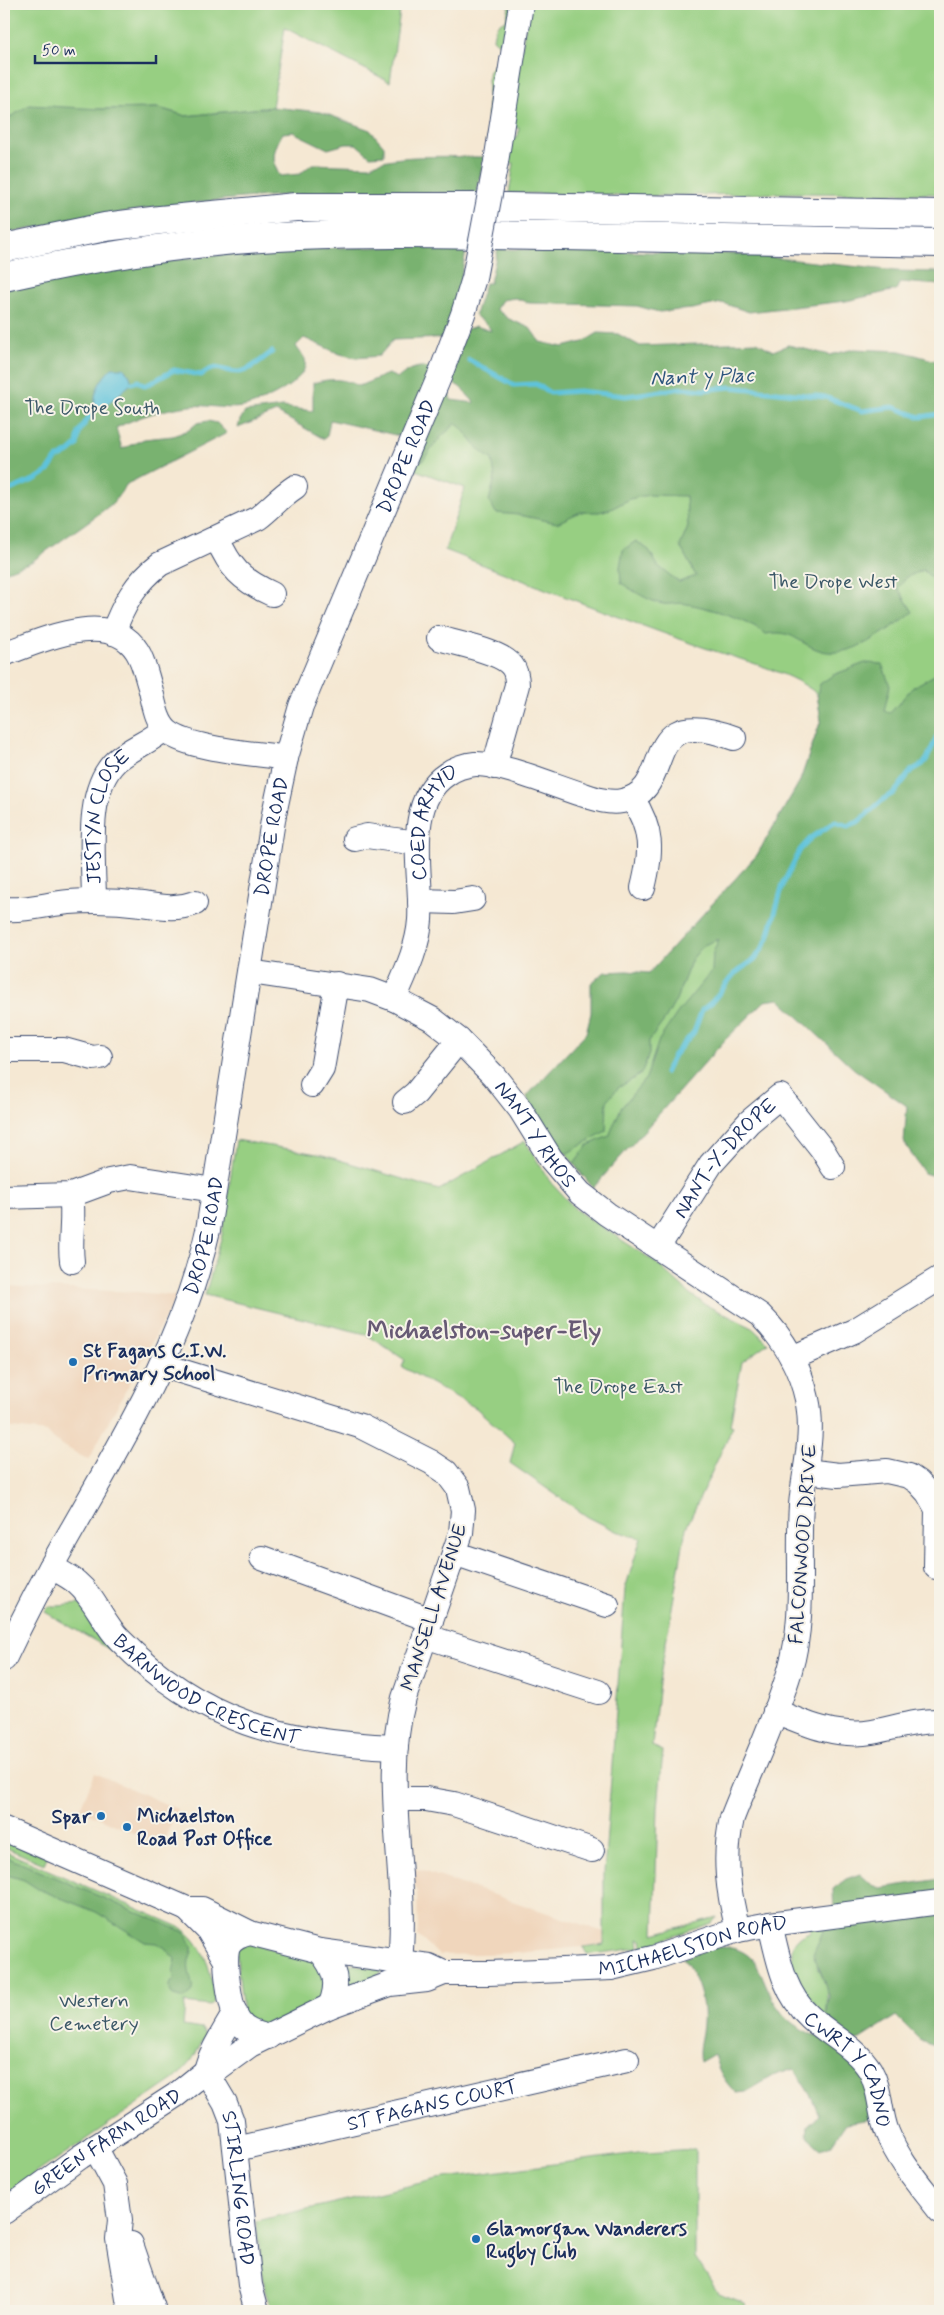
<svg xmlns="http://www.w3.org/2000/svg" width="944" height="2315" font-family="Mynerve,sans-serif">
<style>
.built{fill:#f0d6bc}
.green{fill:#97cf82;stroke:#597f70}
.forest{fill:#79b270;stroke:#4a7067}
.water{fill:#5ec3db;stroke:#3c799c}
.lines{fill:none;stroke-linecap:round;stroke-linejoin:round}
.stream{stroke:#5ec3db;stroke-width:5}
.minor-casing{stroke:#3c4b70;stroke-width:26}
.highway-casing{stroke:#3c4b70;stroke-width:30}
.minor{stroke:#fff;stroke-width:24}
.highway{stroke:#fff;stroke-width:28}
.minor-bridge-casing{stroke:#3c4b70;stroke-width:26;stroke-linecap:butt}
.minor-bridge{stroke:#fff;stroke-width:24}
.poi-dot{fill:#1f6fb2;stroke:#f7f3e8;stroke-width:2}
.labels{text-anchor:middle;stroke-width:4;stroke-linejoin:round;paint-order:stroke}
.park-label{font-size:20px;fill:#3a5767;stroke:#f7f3e8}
.street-label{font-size:20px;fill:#1b2f5e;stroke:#f7f3e8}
.poi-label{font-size:20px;font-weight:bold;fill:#1b2f5e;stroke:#f7f3e8;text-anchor:start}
.water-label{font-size:21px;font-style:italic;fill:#2c547d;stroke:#f7f3e8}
.district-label{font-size:25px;font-weight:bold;fill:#675a75;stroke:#f7f3e8}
</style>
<rect width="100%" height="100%" fill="#f7f3e8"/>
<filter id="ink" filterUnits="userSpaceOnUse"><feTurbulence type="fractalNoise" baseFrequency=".02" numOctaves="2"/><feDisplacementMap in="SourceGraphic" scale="10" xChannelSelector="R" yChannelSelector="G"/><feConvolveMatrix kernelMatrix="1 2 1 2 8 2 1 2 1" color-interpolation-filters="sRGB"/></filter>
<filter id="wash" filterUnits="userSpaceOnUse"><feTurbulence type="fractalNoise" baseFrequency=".0096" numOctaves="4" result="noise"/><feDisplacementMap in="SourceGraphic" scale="20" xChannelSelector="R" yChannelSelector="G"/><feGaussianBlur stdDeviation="1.12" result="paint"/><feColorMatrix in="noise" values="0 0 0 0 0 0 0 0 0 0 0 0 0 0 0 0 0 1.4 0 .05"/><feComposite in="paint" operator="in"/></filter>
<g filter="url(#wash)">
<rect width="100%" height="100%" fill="#f5e8d3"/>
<!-- built -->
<g class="built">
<polygon points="4,1286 137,1292 177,1296 88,1460 54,1440 47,1432 4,1427"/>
<polygon points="95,1773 177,1809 162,1846 80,1809"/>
<polygon points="411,1867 604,1932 604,1945 518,1953 439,1955 418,1936 417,1892"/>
</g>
<!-- green -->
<g class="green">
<polygon points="4,4 401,4 390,82 285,28 272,107 186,116 159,108 100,109 9,118 4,121"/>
<path d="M 505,4 L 514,4 L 504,45 L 500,45 L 493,39 C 494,29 497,23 506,20 L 509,7 Z"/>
<polygon points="529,4 940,4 940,194 792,193 651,196 509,193 514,163 503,162 507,143 518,136 519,128 509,127"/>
<polygon points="494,65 500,66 488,138 488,76 489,70"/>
<path d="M 440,390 L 467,417 L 940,494 L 940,770 L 583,1177 L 532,1104 L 757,855 L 800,781 L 821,720 L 817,694 C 788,669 728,657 691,643 C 608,614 527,582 445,550 L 465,488 L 407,467 Z"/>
<polygon points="236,1140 323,1155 439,1190 525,1141 551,1183 576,1210 654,1261 690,1294 708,1306 751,1327 768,1343 742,1362 730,1425 733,1426 686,1528 659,1682 652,1746 663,1751 658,1808 654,1934 717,1917 712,1923 642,1947 641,1939 638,1939 639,1948 593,1954 587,1954 583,1947 604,1944 604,1873 625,1589 641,1538 616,1531 588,1517 510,1463 515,1443 476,1408 402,1367 405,1360 366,1334 205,1295 222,1235"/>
<polygon points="79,1604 85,1609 114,1652 45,1612 48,1607"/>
<polygon points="4,1838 47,1857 44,1864 4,1847"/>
<path d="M 4,1851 L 180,1927 C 205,1943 213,1974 214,2002 L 210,2006 L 185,2003 L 183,2026 L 202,2029 L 206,2035 L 192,2060 L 176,2078 L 4,2195 Z"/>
<path d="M 829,1923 L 817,1966 C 827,1984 829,1997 826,2017 C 809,2000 768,1944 810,1932 L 810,1926 Z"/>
<polygon points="247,1943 310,1958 326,1973 323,1997 275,2024 258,2025 243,2014 236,1949"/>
<polygon points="341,1962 384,1970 373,1979 345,1988"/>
<polygon points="695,2149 695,2257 718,2293 745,2303 747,2311 272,2311 265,2291 256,2221 438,2179 646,2152"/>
</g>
<!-- forest -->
<g class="forest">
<path d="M 29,105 L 100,109 L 159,108 L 186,116 L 272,107 L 321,112 L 370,130 L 384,146 L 384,155 L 370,156 L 356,144 L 346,144 L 328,149 L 293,132 L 283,133 C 274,148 270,160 280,176 L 300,174 L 312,164 L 370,166 C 391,153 458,157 484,157 L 477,193 C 416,193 354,192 292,195 C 195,199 99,215 4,234 L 4,121 Z"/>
<path d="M 467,246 L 461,277 L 463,283 L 444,338 L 393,340 L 379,356 L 356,358 L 340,354 L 304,338 L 296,346 C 298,350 303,355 305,359 C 311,381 260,404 243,407 C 225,410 207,404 189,406 C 164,409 139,416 116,428 L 122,449 L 144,439 L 173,436 L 189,430 L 197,423 L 208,421 L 217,423 L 227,433 L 127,484 L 113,503 L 96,516 L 31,562 L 4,572 L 4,287 C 90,273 175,257 262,251 C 330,247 399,247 467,246 Z"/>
<path d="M 498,249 L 741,254 L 896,271 L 940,272 L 940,285 L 900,282 L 896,290 L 846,301 L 749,312 L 722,303 L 692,309 L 659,312 L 637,306 L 529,303 L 515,298 L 502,300 L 496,309 L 509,319 L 530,328 L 540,342 L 563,347 L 583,342 L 598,333 L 618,334 L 640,346 L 757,342 L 773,351 L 788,345 L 830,355 L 854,349 L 901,351 L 940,362 L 940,581 L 936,582 L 923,570 L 907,577 L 898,588 L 913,612 C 889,629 848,663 816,649 C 793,639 792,630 766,634 C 748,619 710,608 687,604 C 679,602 671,605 663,604 C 648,601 634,591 621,583 L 620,567 L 623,550 L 636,541 L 649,550 L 658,566 L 679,582 L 696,576 L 680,546 L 688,527 L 686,496 L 649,495 L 630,499 L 611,509 L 599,512 L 580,512 L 557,523 L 519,515 L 496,513 L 489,501 L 495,477 L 492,459 C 475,451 471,436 456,423 L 440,438 L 423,460 L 406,462 L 404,437 L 330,420 L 327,436 L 324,439 L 276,412 L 238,428 L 240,420 L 245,412 L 283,407 L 313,411 L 313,383 C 331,378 342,378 359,386 L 388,374 L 398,378 C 404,373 411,368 420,367 C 434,365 448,388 451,400 L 475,403 L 460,387 L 447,379 L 467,329 L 476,326 L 491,331 C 488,323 480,321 475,315 L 485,283 L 490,283 L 491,278 Z"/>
<path d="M 865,663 L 882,664 L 890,686 L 884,711 L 890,713 L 913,687 L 940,672 L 940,1178 L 924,1173 L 904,1142 L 907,1106 L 854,1069 L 779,999 L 765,1001 L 725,1040 L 593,1188 L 574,1164 L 588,1145 L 609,1136 L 621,1108 L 646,1078 L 659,1040 L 678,1012 L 712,971 L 713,952 L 719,939 L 704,945 L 692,959 L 676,1000 L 666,1018 L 649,1041 L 649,1054 L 641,1074 L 618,1088 L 607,1101 L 606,1131 L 566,1154 C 548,1138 532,1120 527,1096 L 586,1033 L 591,1013 L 591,983 L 605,972 L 627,971 L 649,973 L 757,855 L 800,781 L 821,720 L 817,694 L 820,684 L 833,675 Z"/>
<path d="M 4,1856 L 184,1932 C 201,1954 186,1951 189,1970 C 190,1983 198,1989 185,1999 L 173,1996 C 169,1990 168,1985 174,1979 L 173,1972 L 176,1960 L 164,1947 L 156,1943 L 145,1942 L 96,1912 L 38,1889 L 24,1880 L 4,1874 Z"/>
<path d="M 860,1874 L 872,1885 L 881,1888 L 940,1879 L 940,1983 L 937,1986 L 940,1994 L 940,2047 L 920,2040 L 896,2016 L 860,2039 L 852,2041 L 877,2118 L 846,2123 L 831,2145 L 821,2149 L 807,2137 L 808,2125 L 819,2115 L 812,2098 L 794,2069 L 775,2075 L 746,2092 L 736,2093 C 724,2081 718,2071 714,2054 L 700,2062 C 697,2047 702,2038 703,2024 C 705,2000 697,1977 683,1958 C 694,1954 709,1947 720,1947 C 763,1947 759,1982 779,2009 C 790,2025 806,2032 823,2039 L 829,1997 L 825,1982 L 813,1954 L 824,1929 L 834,1917 L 833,1889 L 846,1879 Z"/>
</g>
<!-- water -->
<path class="water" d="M 112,368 L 123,368 L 129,374 L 132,383 L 104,407 L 95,408 C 93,391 100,380 112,368 Z"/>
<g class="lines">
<!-- stream -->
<g class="stream">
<polyline points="469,360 514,385 536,384 550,393 579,391 626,396 682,388 704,390 730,387 825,397 862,411 893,407 920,417 940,414"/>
<path d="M 132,383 L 138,381 L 145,386 L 174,370 L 201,375 C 218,362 221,372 238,372 C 249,372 263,358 272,352"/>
<polyline points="4,489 10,490 36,479 48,471 56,459 69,452 77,445 79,432 95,408"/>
<polyline points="665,1073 674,1055 694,1032 702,1010 712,1002 734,974 755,959 762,949 768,938 783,884 800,850 811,838 835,822 848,826 858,822 885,798 895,792 911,771 923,764 927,759 940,730"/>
</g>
</g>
</g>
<g filter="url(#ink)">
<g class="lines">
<!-- minor casing -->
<g class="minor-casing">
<g id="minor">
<polyline points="496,162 521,4"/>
<path d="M 217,538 C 230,568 241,580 272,594"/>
<path d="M 113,633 C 123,605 136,582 160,564 L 258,518 C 271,508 281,496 295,487"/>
<path d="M 439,638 C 457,644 501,651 512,666 C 516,671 517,678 517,685 L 494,767"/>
<path d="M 4,654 C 40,641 110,608 137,651 C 144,662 146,675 150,687 C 154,702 156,722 168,732 C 191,750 257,753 286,758"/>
<path d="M 632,798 C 653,830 652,852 643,888"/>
<polyline points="355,839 367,836 417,843"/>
<path id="s1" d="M 94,901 C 94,859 84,791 116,761 C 131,748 150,742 164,729"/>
<polyline points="420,901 454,902 473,899"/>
<path d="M 4,909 C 26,911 47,904 69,902 C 93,900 119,901 142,904 C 162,907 176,910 195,903"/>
<path id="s2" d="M 250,972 L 370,990 L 394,999 L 432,1019 L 459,1040 L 494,1076 L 520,1109 L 551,1159 L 580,1193 L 607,1214 L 760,1315 C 783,1338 800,1367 807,1399 C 815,1434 804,1470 801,1505 C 797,1560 806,1616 790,1670 C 775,1721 751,1769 732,1818 C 723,1858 728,1891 738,1930"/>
<path id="s3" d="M 394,999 C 405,974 418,948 420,920 C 423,877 402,803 447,774 C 455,768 465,765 475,764 C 500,763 555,786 581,794 C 593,798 608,804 622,801 C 679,790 634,701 734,738"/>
<polyline points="4,1050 64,1050 93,1058 100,1057"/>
<polyline points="312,1085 322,1069 337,984"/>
<polyline points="405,1102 416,1093 459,1040"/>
<path d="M 71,1195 C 75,1218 69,1239 72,1261"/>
<polyline points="4,1197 71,1195 109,1181 130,1177 214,1190"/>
<path id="s4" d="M 658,1247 L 711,1164 L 749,1122 L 780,1096 L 822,1149 L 833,1167"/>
<polyline points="792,1358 854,1331 940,1278"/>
<path d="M 161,1365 L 360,1426 L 431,1462 L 446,1472 L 458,1488 L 463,1510 L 461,1533 L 404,1698 C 381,1783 409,1874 400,1961"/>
<polyline points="806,1471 838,1475 887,1471 909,1476 918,1482 928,1493 937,1509 936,1567"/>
<polyline points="454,1553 607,1605"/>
<polyline points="262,1558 431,1620"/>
<path id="s5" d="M 51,1567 C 60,1572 69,1576 77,1583 C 95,1598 103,1623 120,1640 C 200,1722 285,1743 396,1747"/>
<polyline points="425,1636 598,1692"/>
<path id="s6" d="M 4,1659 C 23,1619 43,1580 65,1542 C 121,1443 183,1343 208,1230 L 274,814 L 286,758 L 301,706 L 440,375 L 463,314 L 474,278"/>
<path d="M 775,1711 C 806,1724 837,1738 872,1732 C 895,1728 916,1720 940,1721"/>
<polyline points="396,1799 426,1799 454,1804 592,1850"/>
<polyline points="4,1829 187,1909 202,1909 250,1933"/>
<polyline points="187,1909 208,1930 225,1959"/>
<path id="s7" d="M 770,1924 C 778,1957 783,1993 810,2017 C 829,2035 856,2047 870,2070 C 881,2089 879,2112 887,2132 C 899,2162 921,2186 940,2211"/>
<path d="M 320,1951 C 335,1969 340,1983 330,2006"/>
<path d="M 268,2037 C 257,2034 244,2031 238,2020 C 230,2008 223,1961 228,1947 C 232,1938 241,1935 250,1933 L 320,1951 L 429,1966 L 444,1973"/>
<path id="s8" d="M 206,2071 L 225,2103 L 232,2121 L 250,2285 L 257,2311"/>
<path d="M 206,2071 C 209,2054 226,2029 235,2012"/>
<polyline points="95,2147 115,2184 120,2220 118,2239 130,2311"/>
<path id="s9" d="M 236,2149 L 627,2060"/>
<path id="s10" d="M 4,2212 L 80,2157 L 176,2095 L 206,2071 L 217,2069 L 250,2045 L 330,2006 L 390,1984 L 427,1980 L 444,1973 L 489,1973 L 611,1968 L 653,1958 L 738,1930 L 770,1924 L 940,1902"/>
<polyline points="131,2244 154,2311"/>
</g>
</g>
<!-- highway casing -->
<g class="highway-casing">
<g id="highway">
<polyline points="4,248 105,227 160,220 296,207 506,207 940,214"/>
<path d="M 4,277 C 101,255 199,240 298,236 C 386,232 474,235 562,236 C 688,238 814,241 940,243"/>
</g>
</g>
<!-- minor -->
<use href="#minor" class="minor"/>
<!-- highway -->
<use href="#highway" class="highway"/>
<!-- minor-bridge casing -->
<g class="minor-bridge-casing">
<polyline id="minor-bridge" points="474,278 496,162"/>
</g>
<!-- minor-bridge -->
<use href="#minor-bridge" class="minor-bridge"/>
</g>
</g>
<!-- markers -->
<g class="poi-dot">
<circle cx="73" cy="1362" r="5"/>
<circle cx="101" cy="1816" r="5"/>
<circle cx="127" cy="1827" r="5"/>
<circle cx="476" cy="2239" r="5"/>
</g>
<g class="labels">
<!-- park labels -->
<g class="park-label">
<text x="92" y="414">The Drope South</text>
<text x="833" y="588">The Drope West</text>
<text x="618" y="1393">The Drope East</text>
<text x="94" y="2007">Western<tspan x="94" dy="23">Cemetery</tspan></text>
</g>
<!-- street labels -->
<g class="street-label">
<text dy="7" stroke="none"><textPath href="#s6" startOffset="1280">DROPE ROAD</textPath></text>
<text dy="7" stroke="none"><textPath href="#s1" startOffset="88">JESTYN CLOSE</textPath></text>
<text dy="7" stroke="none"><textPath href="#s3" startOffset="186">COED ARHYD</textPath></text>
<text dy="7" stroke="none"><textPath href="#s6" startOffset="875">DROPE ROAD</textPath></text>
<text dy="7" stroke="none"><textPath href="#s2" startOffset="346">NANT Y RHOS</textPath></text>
<text dy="7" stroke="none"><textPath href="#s4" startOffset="112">NANT-Y-DROPE</textPath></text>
<text dy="7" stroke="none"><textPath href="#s6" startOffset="470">DROPE ROAD</textPath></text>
<text transform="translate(802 1544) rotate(-86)" y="7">FALCONWOOD DRIVE</text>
<text transform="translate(433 1607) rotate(-72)" y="7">MANSELL AVENUE</text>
<text dy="7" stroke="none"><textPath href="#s5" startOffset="204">BARNWOOD CRESCENT</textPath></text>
<text dy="7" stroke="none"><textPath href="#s10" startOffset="759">MICHAELSTON ROAD</textPath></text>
<text dy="7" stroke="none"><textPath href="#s7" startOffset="171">CWRT Y CADNO</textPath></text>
<text dy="7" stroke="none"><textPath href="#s9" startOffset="201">ST FAGANS COURT</textPath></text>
<text dy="7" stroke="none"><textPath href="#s10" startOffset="124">GREEN FARM ROAD</textPath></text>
<text dy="7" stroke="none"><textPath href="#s8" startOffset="124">STIRLING ROAD</textPath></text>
</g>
<!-- poi labels -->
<g class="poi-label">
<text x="83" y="1357">St Fagans C.I.W.<tspan x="83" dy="23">Primary School</tspan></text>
<text x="137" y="1822">Michaelston<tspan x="137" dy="23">Road Post Office</tspan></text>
<text x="91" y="1823" text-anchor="end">Spar</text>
<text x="486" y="2235">Glamorgan Wanderers<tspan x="486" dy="23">Rugby Club</tspan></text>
</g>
<!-- water labels -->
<g class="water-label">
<text transform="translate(702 376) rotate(-2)" y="7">Nant y Plac</text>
</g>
<!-- district labels -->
<g class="district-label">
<text x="484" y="1338">Michaelston-super-Ely</text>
</g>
</g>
<!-- margin -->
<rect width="944" height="2315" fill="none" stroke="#f7f3e8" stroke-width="20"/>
<!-- scale -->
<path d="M35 55v8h121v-8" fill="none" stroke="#1b2f5e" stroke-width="2.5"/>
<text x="42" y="55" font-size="15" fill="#1b2f5e" stroke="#f7f3e8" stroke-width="4" paint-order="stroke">50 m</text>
</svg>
